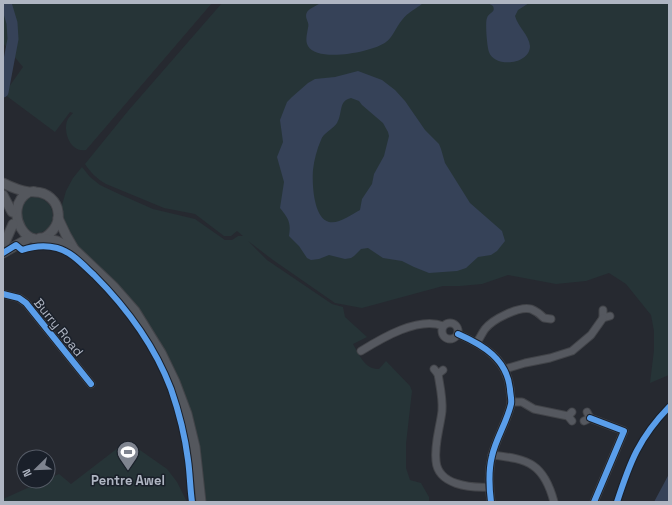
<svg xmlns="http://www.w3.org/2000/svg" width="672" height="505" font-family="'Space Grotesk',sans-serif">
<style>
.green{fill:#263437}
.water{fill:#364258;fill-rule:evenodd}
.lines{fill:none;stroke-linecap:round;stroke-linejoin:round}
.river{stroke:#364258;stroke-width:11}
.street-casing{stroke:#424449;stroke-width:9}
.secondary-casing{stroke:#424449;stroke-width:11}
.street{stroke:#55585f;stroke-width:7}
.secondary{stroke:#54575d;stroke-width:9}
.cycleway-casing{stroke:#1a202a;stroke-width:8}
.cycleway{stroke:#5a9eea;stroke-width:6}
.labels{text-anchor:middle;stroke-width:3;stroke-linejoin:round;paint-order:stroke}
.street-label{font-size:13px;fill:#afb5c2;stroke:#1a202a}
.poi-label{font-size:13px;font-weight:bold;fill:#afb5c2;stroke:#1a202a}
</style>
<rect width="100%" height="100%" fill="#262930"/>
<!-- green -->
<g class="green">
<path d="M 3,3 L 212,3 L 86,150 C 71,153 63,133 67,121 C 68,118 71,115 73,113 L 70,112 L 55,132 L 4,94 L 23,67 L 3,43 Z"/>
<path d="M 222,3 L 669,3 L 669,375 L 650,383 L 654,350 L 654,331 L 651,315 L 626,284 L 609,273 L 586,281 L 556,284 L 508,275 L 482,284 L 460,286 L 443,286 L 362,308 L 335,303 L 273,260 L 248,241 L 267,260 L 332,304 L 343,307 L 345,317 L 367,337 L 353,344 C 359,354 365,370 379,369 L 386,361 L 410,386 L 412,391 L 406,444 L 406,468 L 410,480 L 421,483 L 429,497 L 429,502 L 206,502 L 199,451 L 173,367 L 159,340 L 141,313 L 120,288 L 72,240 L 65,226 L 62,214 L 62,205 L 66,191 L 73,178 L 82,167 L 90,177 L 100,185 L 119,194 L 153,209 L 195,219 L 225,240 L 232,240 L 238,236 L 243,236 L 237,231 L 231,236 L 224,236 L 195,214 L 164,208 L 106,184 C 97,179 90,172 85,164 L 128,111 Z"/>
<path d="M 33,197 C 61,198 58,237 31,233 L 16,215 L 26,199 Z"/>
<polygon points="127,441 167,469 177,482 187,502 3,502 3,499 43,481 48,481 48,479 59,474 71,484"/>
</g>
<!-- water -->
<g class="water">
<path d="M 320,3 L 423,3 C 416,9 408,12 402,20 C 396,27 393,37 386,42 C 373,52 317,63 308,46 C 305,41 307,34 308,28 C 309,24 308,23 307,20 C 303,9 314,8 320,3 Z"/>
<path d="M 488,3 L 529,3 L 518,10 L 515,16 C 518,27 529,35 530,46 C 530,65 494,68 489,52 C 487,47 485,22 487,18 C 489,12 496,13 493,6 Z"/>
<path d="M 358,71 L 382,80 L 395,90 L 405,101 L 425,130 L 439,144 L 441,149 L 445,163 L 470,203 L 502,231 L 505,241 L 497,251 L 491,255 L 478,257 L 466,268 L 457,271 L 429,273 L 414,267 L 402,261 L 383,258 L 368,248 L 361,249 L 354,256 L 351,258 L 345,259 L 329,255 L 319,259 L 311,260 L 307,258 L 299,246 L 289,236 C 291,223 289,219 280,208 L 284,182 L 277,157 L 283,142 L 280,120 L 287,102 L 292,97 L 308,83 L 315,79 L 335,77 ZM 351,98 L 359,101 L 362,105 L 383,123 L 388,132 L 389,136 L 384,156 L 374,174 L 372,184 L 362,199 L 360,210 C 351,215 339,224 329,222 C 313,218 312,182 313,170 C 314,160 317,149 321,140 C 323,133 333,129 337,123 C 343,113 338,101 351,98 Z"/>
<polygon points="669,474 669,502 654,502"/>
</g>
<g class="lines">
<!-- river -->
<polyline class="river" points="3,92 13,39 12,23 6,3"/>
<!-- street casing -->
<g class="street-casing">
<g id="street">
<polyline points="3,294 19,298 26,303 91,384"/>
<polyline points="603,310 603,318 610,316"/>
<circle cx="450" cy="331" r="8"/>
<path d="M 458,334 C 483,345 507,359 510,389 C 510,394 512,399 511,404 C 507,422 496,438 492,456 C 488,472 489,486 491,502"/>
<path d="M 477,342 C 480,338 482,333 485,329 C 493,319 519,306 531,309 C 536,311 540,314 544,318 L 551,319"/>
<path d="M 361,351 C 382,338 419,316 443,326"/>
<polyline points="434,369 438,374 443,370"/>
<polyline points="505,369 525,363 550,358 572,351 591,335 603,318"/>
<path d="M 438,374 C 440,386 443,399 442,411 C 440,428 434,444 436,461 C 438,485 470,488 489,487"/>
<polyline points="511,402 522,402 534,409 568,416"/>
<polyline points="572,412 568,416 572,421"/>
<polyline points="590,418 624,431 594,502"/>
<polyline points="584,421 590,418 587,412"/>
<path d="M 492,455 C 529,459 544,464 554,502"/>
</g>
</g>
<!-- secondary casing -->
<g class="secondary-casing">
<g id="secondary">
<path d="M 3,183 C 11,187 21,191 29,192 C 30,192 35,191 35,192 C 47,192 57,201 58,212 C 59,218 57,225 53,230 C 29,260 0,208 29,192"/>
<polyline points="3,195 12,212"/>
<polyline points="58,218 66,235 74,249 113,286 135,311 161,353 175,382 187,414 195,447 201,502"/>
<polyline points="40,238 57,241 74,249"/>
<polyline points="3,247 13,224"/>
<polyline points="3,253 29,238"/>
</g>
</g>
<!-- street -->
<use href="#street" class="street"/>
<!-- secondary -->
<use href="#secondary" class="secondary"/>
<!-- cycleway casing -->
<g class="cycleway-casing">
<g id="cycleway">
<path d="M 3,253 L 16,245 L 22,250 C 34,246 45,245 57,248 C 72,252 83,265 94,275 C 127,308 154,344 171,389 C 179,412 185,436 188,460 C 190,474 190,488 192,502"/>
<polyline points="3,294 19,298 26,303 91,384"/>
<path d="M 458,334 C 483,345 507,359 510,389 C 510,394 512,399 511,404 C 507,422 496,438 492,456 C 488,472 489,486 491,502"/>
<polyline points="590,418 624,431 594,502"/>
<path d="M 617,502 C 630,462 639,438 669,407"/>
</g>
</g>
<!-- cycleway -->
<use href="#cycleway" class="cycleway"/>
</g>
<!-- icons -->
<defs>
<g id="stadium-pin" transform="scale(1.15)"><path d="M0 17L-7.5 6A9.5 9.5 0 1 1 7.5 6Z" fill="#7f848f" stroke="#1a202a"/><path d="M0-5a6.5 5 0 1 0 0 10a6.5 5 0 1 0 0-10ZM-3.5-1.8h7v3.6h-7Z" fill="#fff"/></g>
</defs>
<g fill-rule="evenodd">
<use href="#stadium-pin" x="128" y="452"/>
</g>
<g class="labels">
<!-- street labels -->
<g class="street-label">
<text transform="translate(59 327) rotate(51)" y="5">Burry Road</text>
</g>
<!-- poi labels -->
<g class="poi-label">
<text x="128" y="485">Pentre Awel</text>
</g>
</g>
<!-- border -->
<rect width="672" height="505" fill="none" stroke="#afb5c2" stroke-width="8"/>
<!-- north arrow -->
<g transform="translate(36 469) rotate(247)"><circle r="19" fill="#1a202a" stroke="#565c67"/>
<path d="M0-3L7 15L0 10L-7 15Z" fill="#7f848f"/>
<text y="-6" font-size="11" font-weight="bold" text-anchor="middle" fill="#afb5c2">N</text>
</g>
</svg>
